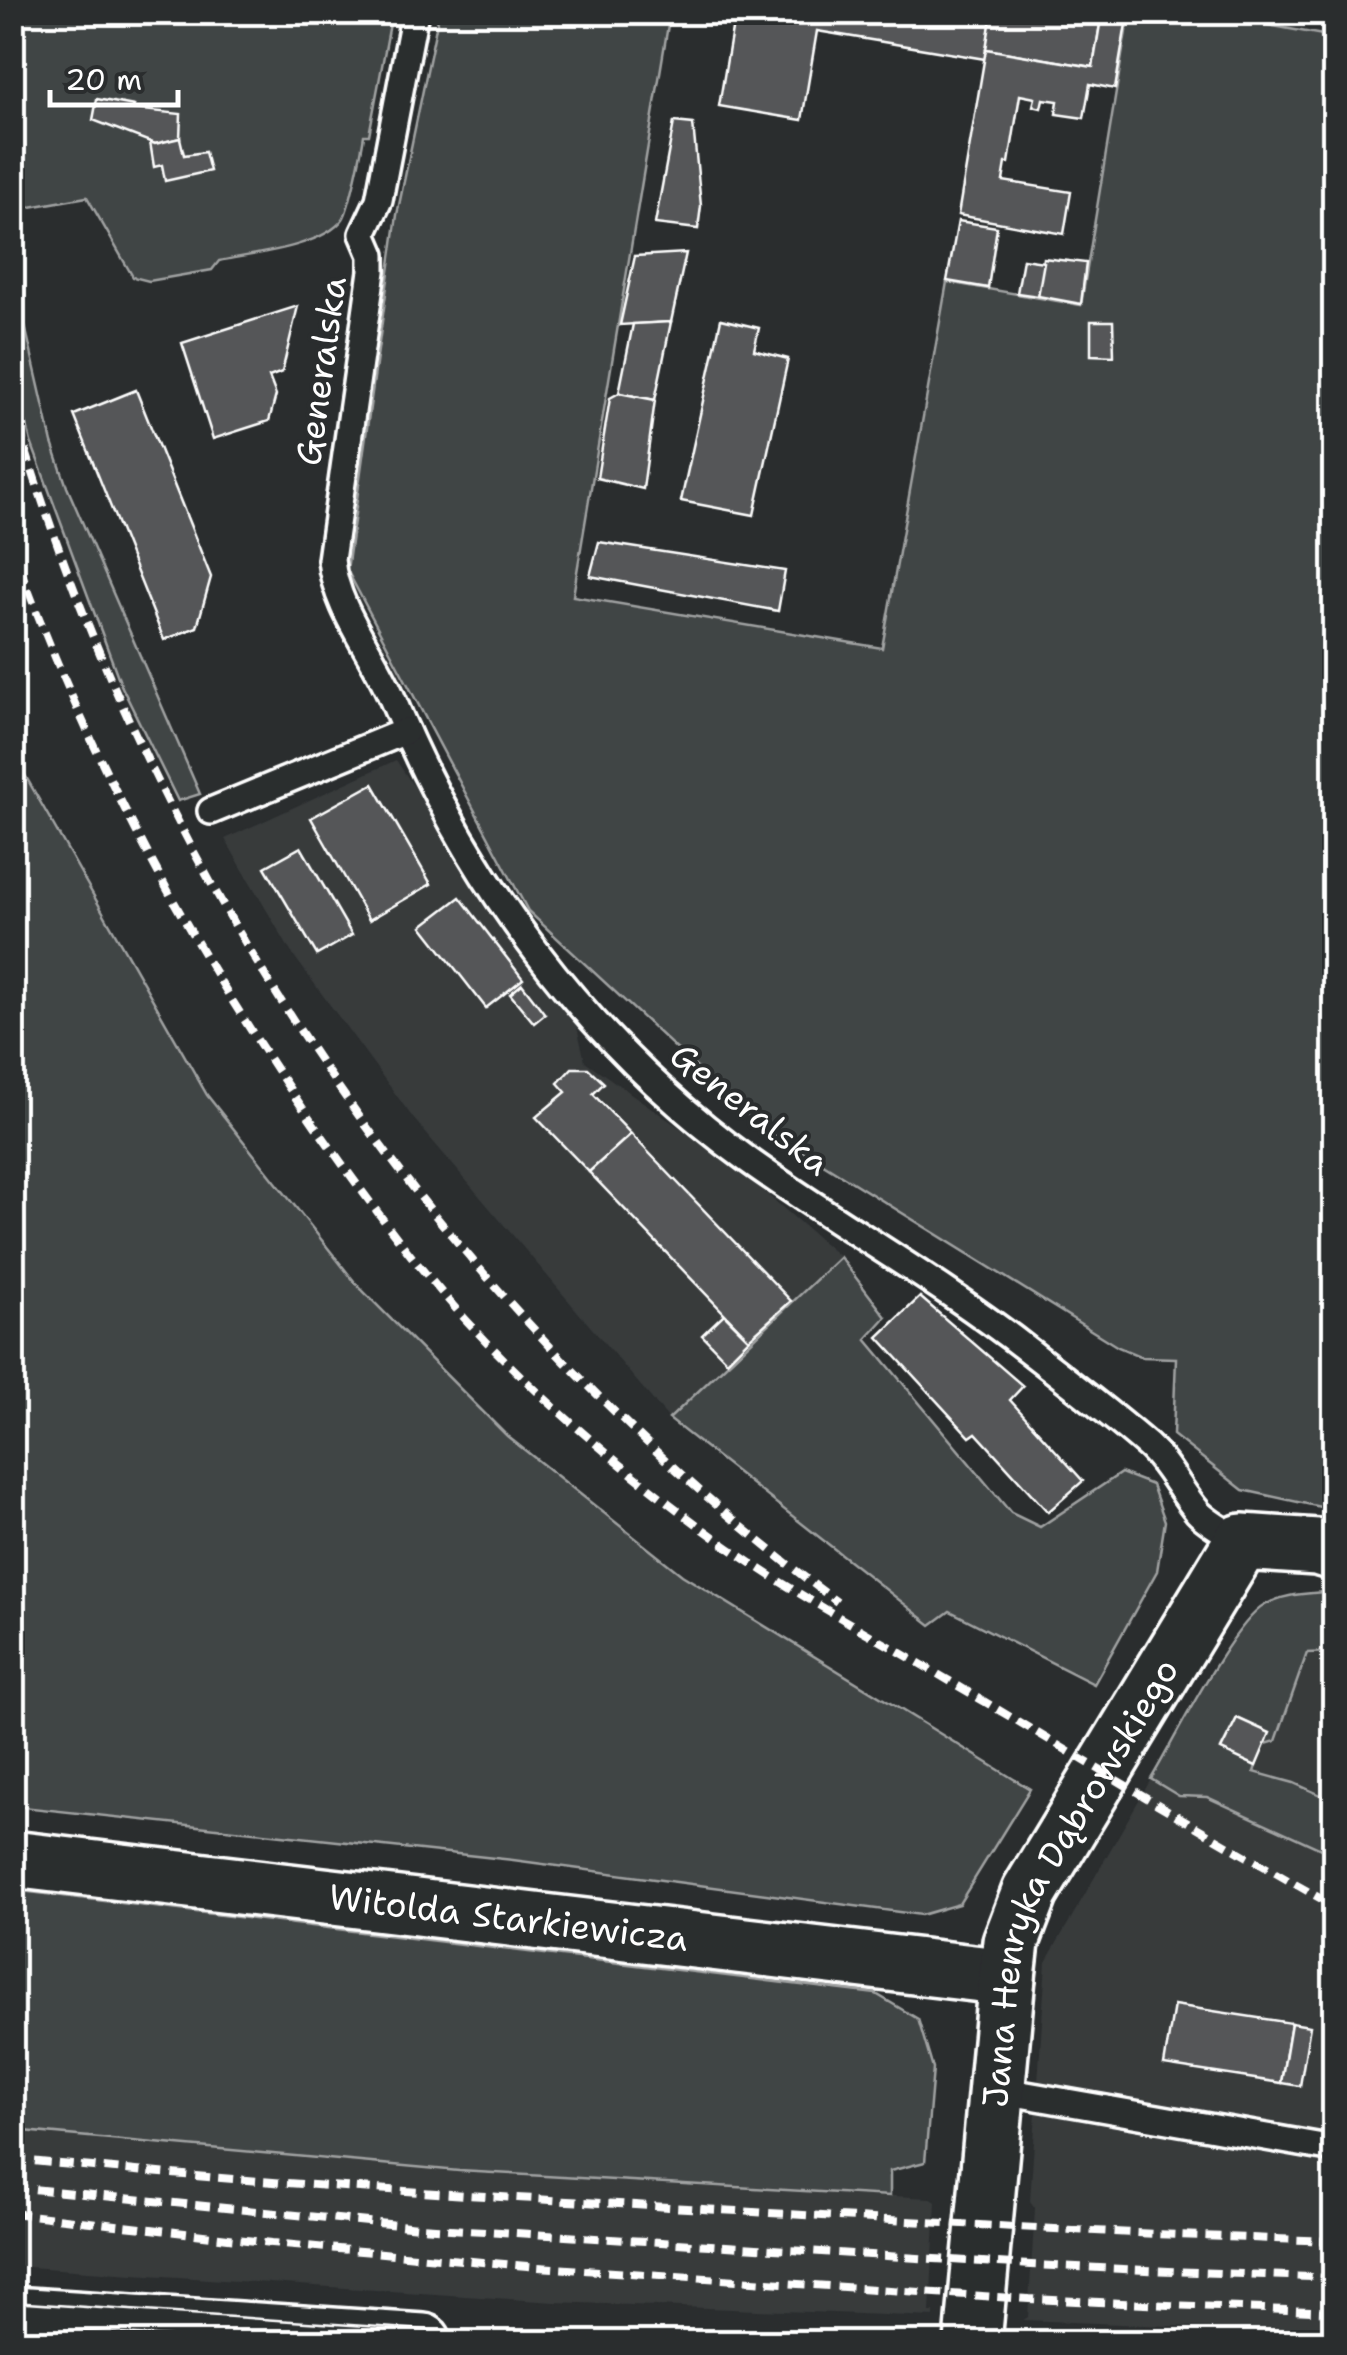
<svg xmlns="http://www.w3.org/2000/svg" width="1347" height="2355" font-family="'Shantell Sans',sans-serif">
<style>
.built{fill:#373a3b}
.green{fill:#414445;stroke:#a0a2a2;stroke-width:2.5}
.building{fill:#555758;stroke:#fff;stroke-width:2.5}
.lines{fill:none;stroke-linecap:round;stroke-linejoin:round}
.lane-casing{stroke:#fff;stroke-width:32}
.secondary-casing{stroke:#fff;stroke-width:62}
.lane{stroke:#2a2d2e;stroke-width:25}
.secondary{stroke:#2a2d2e;stroke-width:55}
.tram{stroke:#fff;stroke-width:2.5}
.rail{stroke:#fff;stroke-width:8;stroke-dasharray:15 8;stroke-linecap:butt}
.labels{text-anchor:middle;stroke-width:8;stroke-linejoin:round;paint-order:stroke}
.street-label{font-size:35px;fill:#fff;stroke:#2a2d2e}
</style>
<rect width="100%" height="100%" fill="#2a2d2e"/>
<filter id="ink" filterUnits="userSpaceOnUse"><feTurbulence type="fractalNoise" baseFrequency=".01" numOctaves="2"/><feDisplacementMap in="SourceGraphic" scale="20" xChannelSelector="R" yChannelSelector="G"/><feConvolveMatrix kernelMatrix="1 2 1 2 8 2 1 2 1" color-interpolation-filters="sRGB"/></filter>
<g filter="url(#ink)">
<!-- built -->
<g class="built">
<polygon points="396,760 577,1027 585,1061 738,1169 840,1257 669,1419 413,1118 291,952 225,839"/>
<polygon points="1269,1618 1334,1629 1334,2333 1023,2320 1028,2317 1035,2208 1030,2201 1046,1962 1151,1779 1164,1787"/>
<polygon points="12,2130 459,2171 930,2198 936,2202 930,2312 934,2312 934,2317 554,2302 13,2266"/>
</g>
<!-- green -->
<g class="green">
<path d="M 12,13 L 392,13 L 369,135 L 364,135 C 362,149 350,209 343,219 C 323,247 251,254 219,261 L 212,270 L 149,281 L 133,277 L 87,197 L 13,210 Z"/>
<polygon points="439,13 670,13 573,596 882,648 947,282 1081,305 1129,13 1202,13 1334,37 1334,1510 1243,1490 1173,1435 1176,1358 1142,1357 1118,1347 754,1121 528,911 347,570 397,215"/>
<polygon points="12,269 52,443 67,487 200,794 178,801 121,685 31,442 13,368"/>
<polygon points="13,754 207,1095 358,1286 507,1436 682,1575 1030,1789 959,1904 921,1915 513,1860 13,1806"/>
<polygon points="840,1257 886,1317 866,1339 1011,1513 1040,1527 1121,1473 1152,1485 1165,1521 1157,1571 1094,1684 950,1611 931,1625 669,1419"/>
<path d="M 1325,1592 L 1334,1594 L 1334,1652 L 1307,1653 L 1276,1741 L 1266,1744 L 1269,1733 L 1237,1718 L 1221,1749 L 1256,1766 L 1254,1772 L 1294,1783 L 1334,1801 L 1334,1855 L 1207,1797 L 1179,1796 L 1151,1779 C 1174,1741 1232,1623 1265,1605 C 1283,1594 1304,1594 1325,1592 Z"/>
<polygon points="13,1890 876,1994 918,2019 933,2069 925,2162 890,2171 890,2196 459,2171 13,2130"/>
</g>
<!-- building -->
<g class="building">
<polygon points="735,12 992,12 985,59 817,31 802,120 719,106"/>
<polygon points="992,12 1102,12 1093,67 986,49"/>
<polygon points="1102,12 1128,12 1115,89 1090,84 1084,118 1056,114 1058,101 1043,99 1041,108 1033,106 1035,98 1020,95 1009,163 1006,163 1003,181 1071,192 1064,234 958,215 986,49 1093,67"/>
<polygon points="97,99 134,106 133,109 181,114 180,138 155,144 93,120"/>
<polygon points="674,122 693,124 701,206 698,229 655,224"/>
<polygon points="180,138 184,155 205,152 210,171 165,181 162,165 154,167 150,142 155,144"/>
<polygon points="958,221 997,227 988,288 947,281"/>
<polygon points="686,253 671,322 620,325 635,256"/>
<polygon points="1043,258 1086,263 1081,304 1038,296"/>
<polygon points="1023,259 1044,262 1038,296 1017,293"/>
<polygon points="298,306 282,372 269,377 276,395 269,421 213,439 182,343"/>
<polygon points="721,319 759,328 754,350 788,359 754,515 681,501"/>
<polygon points="1091,321 1113,321 1114,356 1091,355"/>
<polygon points="671,322 655,400 619,393 633,324"/>
<polygon points="136,390 211,577 197,627 164,640 74,415"/>
<polygon points="619,393 655,400 643,489 597,478 610,398"/>
<polygon points="599,542 785,571 778,611 590,576"/>
<polygon points="373,784 431,884 369,920 311,818"/>
<polygon points="301,847 352,935 317,955 265,867"/>
<polygon points="460,897 523,979 486,1008 422,926"/>
<polygon points="522,984 545,1014 534,1023 510,994"/>
<polygon points="572,1068 588,1068 604,1083 593,1094 631,1134 589,1172 536,1117 566,1092 558,1083"/>
<polygon points="631,1134 791,1301 749,1339 589,1172"/>
<polygon points="920,1297 1023,1386 1010,1400 1083,1481 1048,1512 976,1433 970,1437 878,1337"/>
<polygon points="724,1314 749,1339 727,1361 702,1335"/>
<polygon points="1237,1718 1270,1733 1256,1766 1221,1750"/>
<polygon points="1174,2005 1291,2023 1281,2083 1164,2065"/>
<polygon points="1291,2023 1310,2026 1300,2086 1281,2083"/>
</g>
<g class="lines">
<!-- lane casing -->
<g class="lane-casing">
<g id="lane">
<path d="M 415,12 L 379,200 L 363,234 L 372,255 L 372,271 L 331,560 C 336,610 373,652 392,698 C 467,880 587,1043 748,1160 C 840,1226 940,1281 1029,1351 C 1069,1382 1110,1413 1148,1446 C 1168,1464 1180,1491 1198,1512 C 1209,1524 1228,1533 1242,1542"/>
<polyline points="211,811 406,731"/>
<polyline points="998,2090 1334,2149"/>
</g>
</g>
<!-- secondary casing -->
<g class="secondary-casing">
<g id="secondary">
<path id="s1" d="M 12,1859 L 1007,1977"/>
<polyline points="12,2315 423,2342"/>
<path id="s2" d="M 973,2342 L 1007,1977 L 1011,1942 L 1030,1892 L 1242,1542 L 1317,1547 L 1334,1552"/>
</g>
</g>
<!-- lane -->
<use href="#lane" class="lane"/>
<!-- secondary -->
<use href="#secondary" class="secondary"/>
<!-- tram -->
<g class="tram">
<polyline points="12,2302 602,2342"/>
<polyline points="12,2327 247,2342"/>
</g>
<!-- rail -->
<g class="rail">
<path d="M 12,405 C 152,884 437,1302 837,1602"/>
<path d="M 12,546 C 89,762 199,965 333,1151 C 375,1210 418,1268 467,1321 C 542,1402 629,1475 718,1540 C 787,1590 863,1630 936,1673 C 1069,1751 1200,1831 1334,1906"/>
<path d="M 12,2159 C 231,2182 450,2194 669,2207 C 891,2220 1113,2234 1334,2241"/>
<polyline points="12,2187 419,2227 1031,2265 1334,2278"/>
<polyline points="12,2213 272,2243 538,2267 1029,2299 1334,2312"/>
</g>
</g>
</g>
<g class="labels">
<!-- street labels -->
<g class="street-label">
<text transform="translate(321 371) rotate(-82)" y="12">Generalska</text>
<text transform="translate(750 1109) rotate(38)" y="12">Generalska</text>
<text dy="12" stroke="none"><textPath href="#s2" startOffset="480">Jana Henryka Dąbrowskiego</textPath></text>
<text dy="12" stroke="none"><textPath href="#s1" startOffset="500">Witolda Starkiewicza</textPath></text>
</g>
</g>
<!-- margin -->
<rect width="1347" height="2355" fill="none" stroke="#2a2d2e" stroke-width="50"/>
<rect x="25" y="25" width="1297" height="2305" fill="none" stroke="#fff" stroke-width="4" filter="url(#ink)"/>
<!-- scale -->
<path d="M50 90v15h128v-15" fill="none" stroke="#ffffff" stroke-width="5"/>
<text x="65" y="90" font-size="30" fill="#ffffff" stroke="#2a2d2e" stroke-width="8" paint-order="stroke">20 m</text>
</svg>
